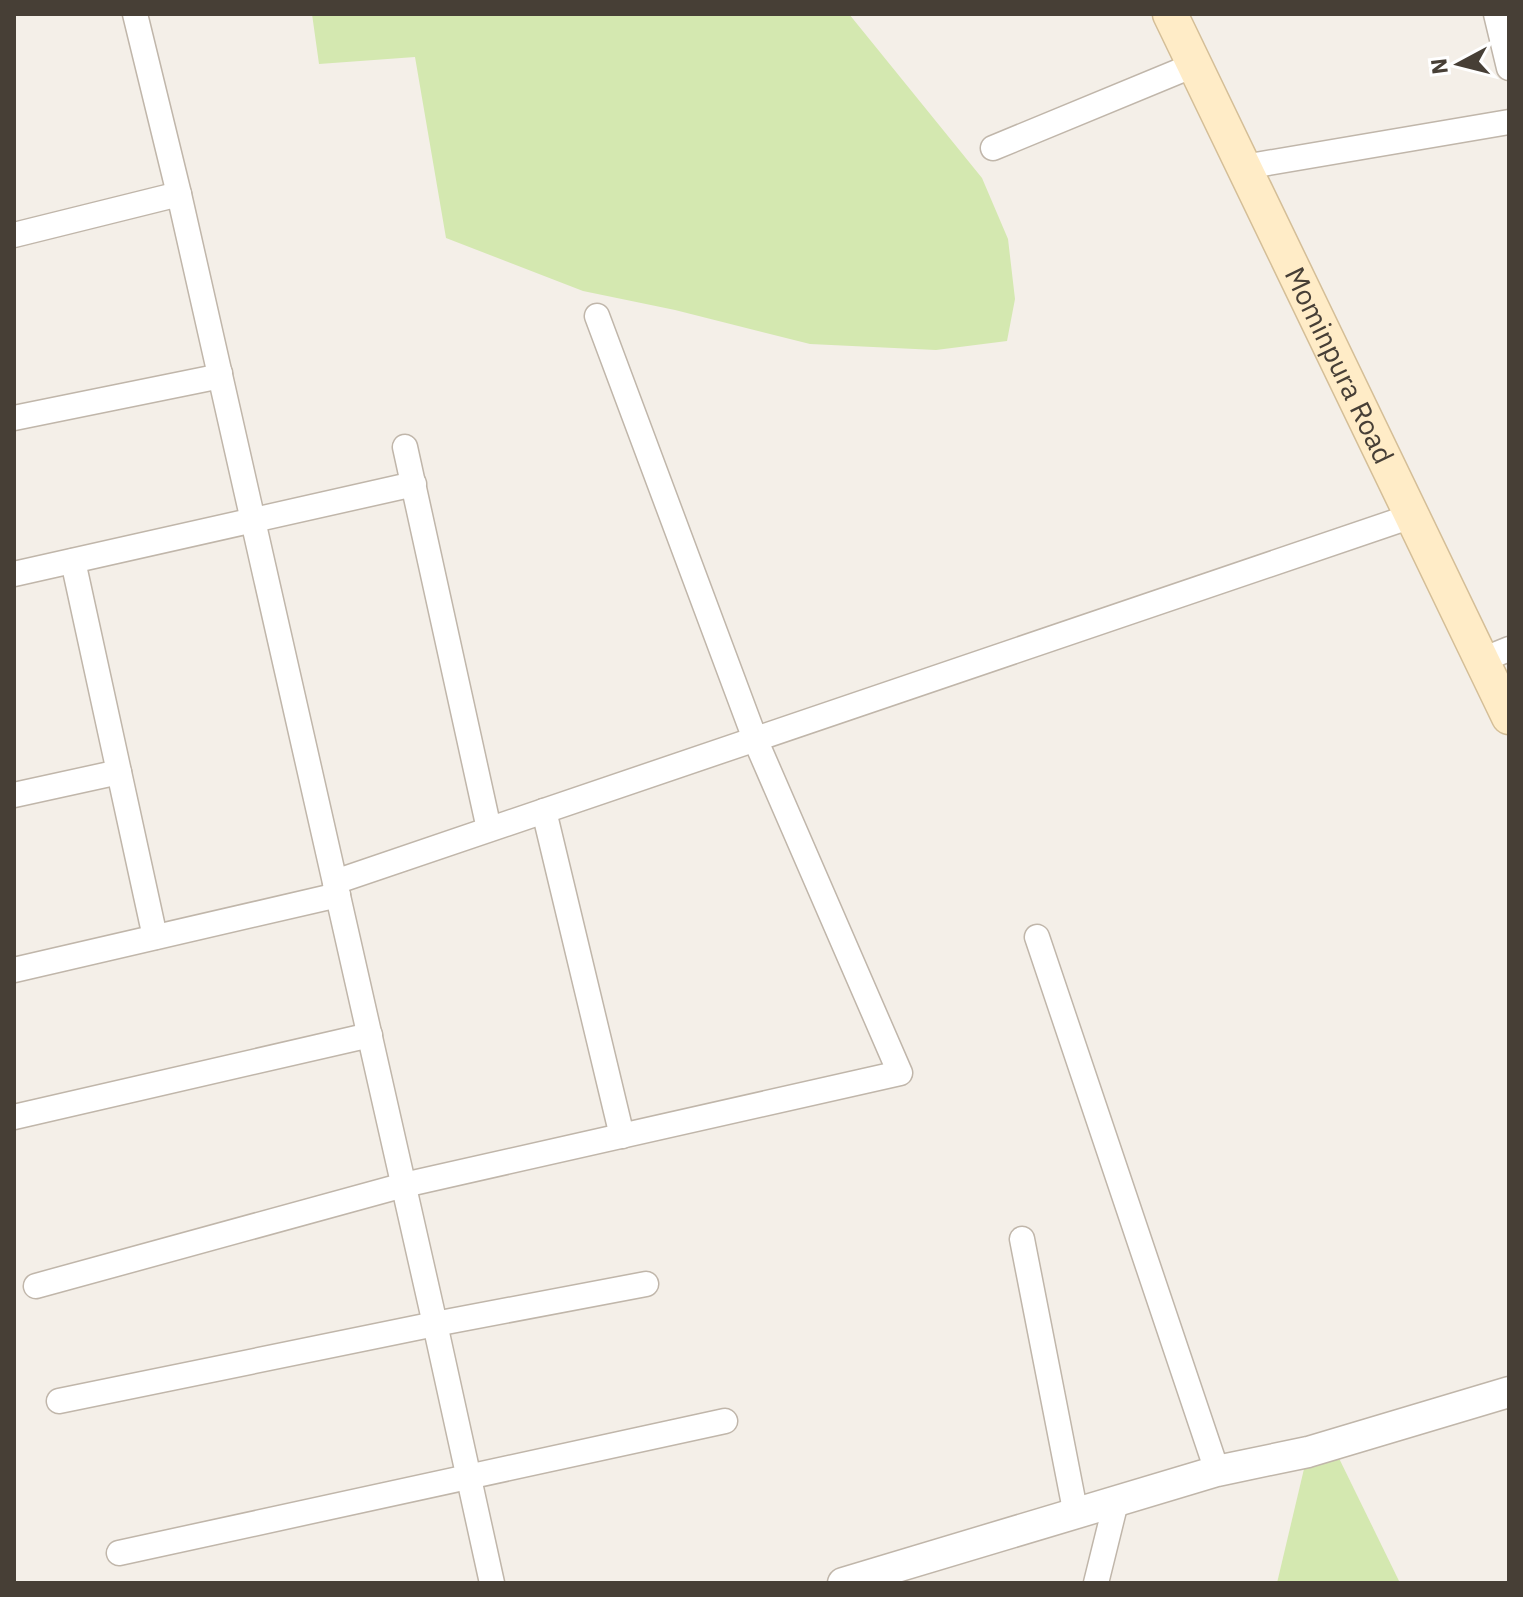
<svg xmlns="http://www.w3.org/2000/svg" width="1523" height="1597" font-family="'IBM Plex Sans',sans-serif">
<style>
.green{fill:#d4e8b0}
.lines{fill:none;stroke-linecap:round;stroke-linejoin:round}
.minor-casing{stroke:#c0b6aa;stroke-width:27}
.tertiary-casing{stroke:#c0b6aa;stroke-width:33}
.secondary-casing{stroke:#d4be97;stroke-width:37}
.minor{stroke:#fff;stroke-width:24}
.tertiary{stroke:#fff;stroke-width:30}
.secondary{stroke:#ffecc7;stroke-width:34}
.labels{text-anchor:middle;stroke-width:6;stroke-linejoin:round;paint-order:stroke}
.street-label{font-size:28px;fill:#473f36;stroke:#fff}
</style>
<rect width="100%" height="100%" fill="#f4efe8"/>
<!-- green -->
<g class="green">
<polygon points="312,14 849,14 982,178 1008,239 1015,299 1007,341 936,350 810,344 675,310 583,291 446,238 415,57 319,64"/>
<polygon points="1332,1444 1400,1583 1277,1583 1308,1452"/>
</g>
<g class="lines">
<!-- minor casing -->
<g class="minor-casing">
<g id="minor">
<polyline points="135,14 179,194 435,1324 492,1583"/>
<polyline points="1496,14 1509,68"/>
<polyline points="993,148 1194,65"/>
<polyline points="1244,167 1509,122"/>
<polyline points="14,235 179,194"/>
<polyline points="14,418 211,378 220,373"/>
<polyline points="405,447 489,829"/>
<polyline points="73,561 155,937"/>
<polyline points="14,574 414,484"/>
<polyline points="1482,660 1509,649"/>
<polyline points="14,795 119,772"/>
<polyline points="544,811 622,1136"/>
<polyline points="335,882 1412,516"/>
<polyline points="1037,937 1217,1471"/>
<polyline points="14,970 338,895"/>
<polyline points="14,1117 370,1035"/>
<polyline points="1022,1239 1076,1515"/>
<polyline points="36,1286 404,1185 900,1073 755,739 597,316"/>
<polyline points="59,1401 435,1324 646,1284"/>
<polyline points="119,1553 725,1421"/>
<polyline points="1096,1583 1116,1502"/>
</g>
</g>
<!-- tertiary casing -->
<g class="tertiary-casing">
<polyline id="tertiary" points="843,1583 1217,1471 1308,1452 1509,1392"/>
</g>
<!-- secondary casing -->
<g class="secondary-casing">
<g id="secondary">
<path id="s1" d="M 1170,14 L 1509,717"/>
</g>
</g>
<!-- minor -->
<use href="#minor" class="minor"/>
<!-- tertiary -->
<use href="#tertiary" class="tertiary"/>
<!-- secondary -->
<use href="#secondary" class="secondary"/>
</g>
<g class="labels">
<!-- street labels -->
<g class="street-label">
<text dy="10" stroke="none"><textPath href="#s1" startOffset="390">Mominpura Road</textPath></text>
</g>
</g>
<!-- border -->
<rect width="1523" height="1597" fill="none" stroke="#473f36" stroke-width="32"/>
<!-- north arrow -->
<g transform="translate(1459 64) rotate(263)" stroke="#ffffff" stroke-width="6" paint-order="stroke">
<path d="M0-6L14 30L0 20L-14 30Z" fill="#473f36"/>
<text y="-12" font-size="22" font-weight="bold" text-anchor="middle" fill="#473f36">N</text>
</g>
</svg>
